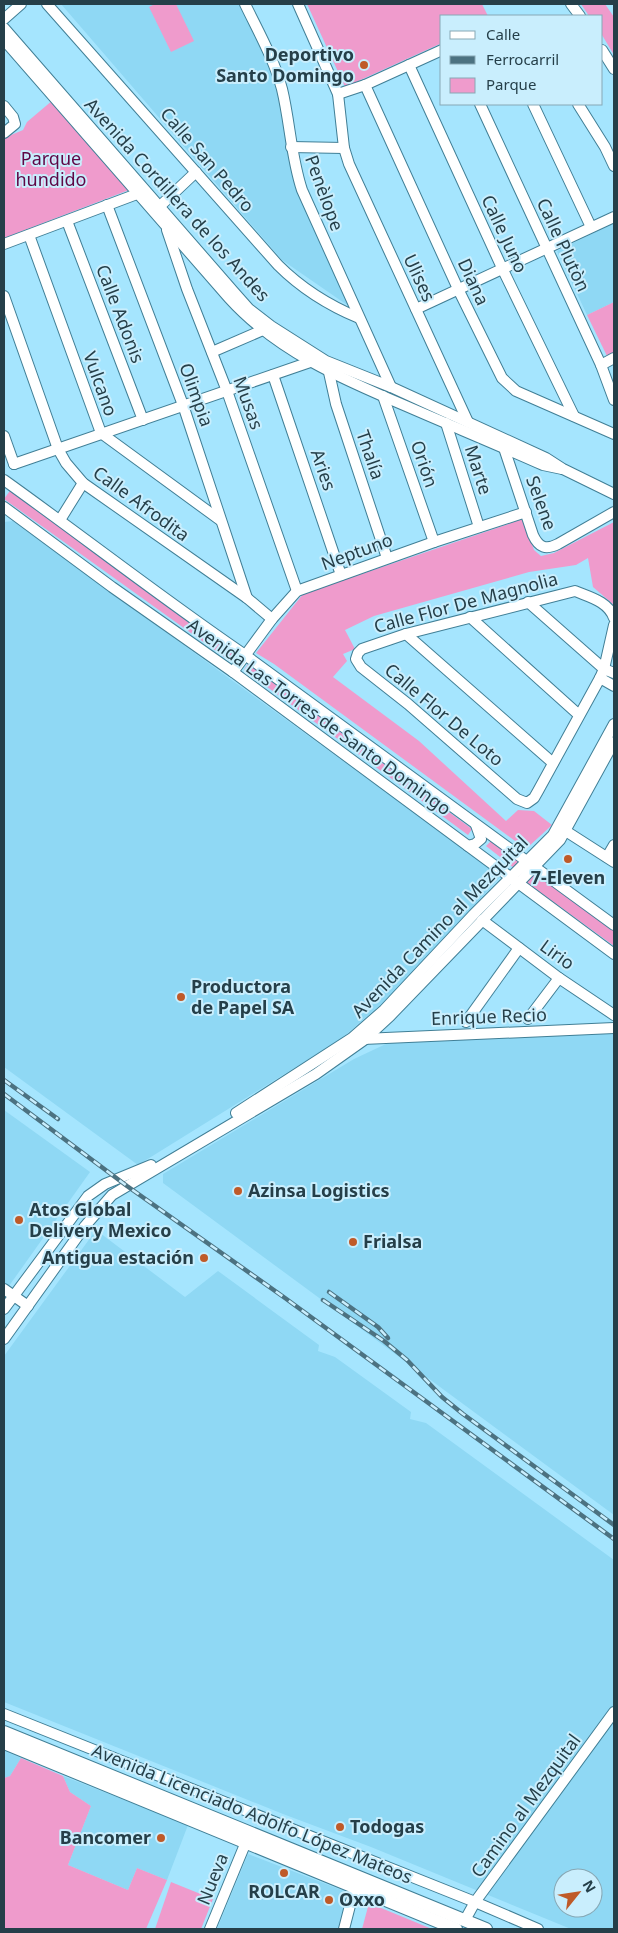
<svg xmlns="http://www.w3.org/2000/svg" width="618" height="1933" font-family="'Noto Sans',sans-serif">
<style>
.built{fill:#8fd8f4;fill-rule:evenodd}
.green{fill:#ef9bcc}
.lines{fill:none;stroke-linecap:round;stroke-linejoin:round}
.minor-casing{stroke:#417f96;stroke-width:12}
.major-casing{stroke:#417f96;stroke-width:14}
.minor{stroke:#fff;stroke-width:10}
.major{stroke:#fff;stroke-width:12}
.rail-casing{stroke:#4c7281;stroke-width:4.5}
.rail{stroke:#c9eefd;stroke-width:2.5;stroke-dasharray:8;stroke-linecap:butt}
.poi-dot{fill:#bf5a28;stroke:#c9eefd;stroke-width:2}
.labels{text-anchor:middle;stroke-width:4;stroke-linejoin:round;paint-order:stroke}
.poi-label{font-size:18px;font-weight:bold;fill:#253f49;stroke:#c9eefd;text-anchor:start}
.park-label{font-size:18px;fill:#5f0746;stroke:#c9eefd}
.street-label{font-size:18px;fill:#253f49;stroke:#c9eefd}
</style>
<rect width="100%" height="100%" fill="#a5e5fe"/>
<!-- built -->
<g class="built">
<polygon points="61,4 242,4 278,84 301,195 350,307 282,260"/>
<polygon points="614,223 614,302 587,315 557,251"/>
<polygon points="13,521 501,876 393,994 341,1039 138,1165 4,1067 4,522"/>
<polygon points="614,1032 614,1515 163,1183 163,1174 354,1059 388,1043"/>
<polygon points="4,1110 90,1172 4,1293"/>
<path d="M 96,1230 L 185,1297 L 218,1271 L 319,1345 L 318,1351 L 335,1357 L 411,1412 L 410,1419 L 426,1423 L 614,1560 L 614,1929 L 571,1929 L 371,1847 L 283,1814 L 4,1702 L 4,1356 ZM 563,1878 L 593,1878 L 593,1908 L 563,1908 Z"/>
<polygon points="4,1751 21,1758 10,1776 4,1778"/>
<polygon points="63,1776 188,1825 167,1880 137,1868 128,1890 68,1865 91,1806 70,1792"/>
<polygon points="248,1854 352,1894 341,1929 217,1929"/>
</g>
<!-- green -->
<g class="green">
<polygon points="155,4 176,4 194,41 171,52 149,7"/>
<polygon points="307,4 482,4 488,16 442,16 442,43 345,87"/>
<polygon points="581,4 605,4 614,17 614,55 602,35 602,16 589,16"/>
<polygon points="53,100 129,190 4,238 4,138 23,130 27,122"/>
<polygon points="614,302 614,352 607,356 587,315"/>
<polygon points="12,488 235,653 230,661 4,499"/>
<polygon points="523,519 534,550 541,556 554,553 614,522 614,605 593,587 588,558 576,565 529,572 374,616 345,630 355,649 343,654 347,661 333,677 419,741 506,821 518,810 534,811 552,825 526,849 274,664 256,653 303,594"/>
<polygon points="248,664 472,829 468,835 244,670"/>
<polygon points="491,841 522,863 514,868 486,846"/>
<polygon points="538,871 614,930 614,946 526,882"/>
<polygon points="21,1758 63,1776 70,1792 91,1806 68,1865 128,1890 137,1868 167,1880 146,1929 4,1929 4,1778 10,1776"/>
<polygon points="171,1882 213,1899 201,1929 155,1929"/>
<polygon points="369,1903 432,1929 362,1929"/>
</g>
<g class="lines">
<!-- minor casing -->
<g class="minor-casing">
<g id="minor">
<path d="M 47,4 L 278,265 C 300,287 330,306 359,318"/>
<path d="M 245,4 C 258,31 274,59 282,89 C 290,122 291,157 302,190 L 391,387"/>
<polyline points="298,4 338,94 344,148 349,164 468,422"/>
<polyline points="571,4 580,16"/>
<polyline points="4,19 21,4"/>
<polyline points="4,28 233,291 249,309 271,326 326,361 391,387 546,458 563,469 614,494"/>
<path d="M 4,40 L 229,298 C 277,351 342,379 406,406 C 452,426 498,445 543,465 L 562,469"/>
<polyline points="602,50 614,69"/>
<polyline points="409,65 503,270 574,416"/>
<polyline points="365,85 459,291 502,378 516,391 614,434"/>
<polyline points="338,94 365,85 442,50"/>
<polyline points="480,104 601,365 614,400"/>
<polyline points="533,104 591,227"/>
<polyline points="578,104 605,147 614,166"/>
<polyline points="4,106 13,117 15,124 4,133"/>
<polyline points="291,147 344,148"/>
<polyline points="107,205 183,405 247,598"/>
<polyline points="159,207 196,172"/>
<polyline points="67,221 143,420"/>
<polyline points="167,230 187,289 227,391 297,591"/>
<polyline points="29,235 101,433 220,520"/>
<polyline points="4,244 137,194"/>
<polyline points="4,296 58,449 66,463 83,483 247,598 272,619"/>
<polyline points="416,309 614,217"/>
<polyline points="212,352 263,330"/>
<polyline points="601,365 614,358"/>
<polyline points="328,368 336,404 387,558"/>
<polyline points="273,375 341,575"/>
<polyline points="383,396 434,542"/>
<polyline points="446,423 479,527"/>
<polyline points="4,436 14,464"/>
<path d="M 504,448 L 533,535 C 539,548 546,550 558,544 L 614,512"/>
<polyline points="14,464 313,361"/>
<path d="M 4,480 C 85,538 163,599 245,655 L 614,925"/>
<polyline points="4,507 112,587 233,672 614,954"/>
<polyline points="60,520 83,483"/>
<polyline points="528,602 604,669 614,673"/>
<polyline points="470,617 579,715"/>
<path d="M 614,618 C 608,601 589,597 575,591 L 406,634 L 362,649 L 358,653 L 356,659 L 361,667 L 408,704 L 517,799 L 527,803 L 534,798 L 538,791 L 600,678 L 604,669 L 614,625"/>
<polyline points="406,634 553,763"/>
<polyline points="233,672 272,619 297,591 434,542 526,512"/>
<polyline points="600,678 614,686"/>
<polyline points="561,828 614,862"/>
<polyline points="468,846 475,844 481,839 476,825"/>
<polyline points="607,857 614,845"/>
<polyline points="482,920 559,978 614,1015"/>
<polyline points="528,1019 559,978"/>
<polyline points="466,1022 519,948"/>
<polyline points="363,1039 614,1028"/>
<polyline points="236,1113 352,1038 384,1010 474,914 553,835 614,724"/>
<polyline points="4,1289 28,1306"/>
<polyline points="4,1309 88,1196 105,1184 151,1165"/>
<polyline points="4,1339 85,1226 112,1195 316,1074 364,1040 390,1016 560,840 614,742"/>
<polyline points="4,1714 475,1902 538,1929"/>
<polyline points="465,1920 475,1902 614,1712"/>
<polyline points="210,1929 246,1842"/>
<polyline points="344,1929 356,1882"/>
</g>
</g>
<!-- major casing -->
<g class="major-casing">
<g id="major">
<polyline points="4,1732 486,1929"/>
<polyline points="4,1743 456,1929"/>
</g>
</g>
<!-- minor -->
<use href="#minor" class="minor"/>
<!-- major -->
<use href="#major" class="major"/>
<!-- rail casing -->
<g class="rail-casing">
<g id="rail">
<polyline points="4,1080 58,1119"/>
<polyline points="4,1094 127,1186 285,1298 614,1539"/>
<polyline points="329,1292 378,1327 388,1338"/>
<polyline points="323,1300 384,1341 407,1360 442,1397 463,1414 614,1525"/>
</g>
</g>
<!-- rail -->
<use href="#rail" class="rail"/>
</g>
<!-- markers -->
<g class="poi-dot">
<circle cx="364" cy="65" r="5"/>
<circle cx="568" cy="859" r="5"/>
<circle cx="181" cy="997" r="5"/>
<circle cx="238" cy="1191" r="5"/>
<circle cx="19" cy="1220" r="5"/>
<circle cx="353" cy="1242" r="5"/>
<circle cx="204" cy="1258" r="5"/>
<circle cx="340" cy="1827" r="5"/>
<circle cx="161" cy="1838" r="5"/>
<circle cx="284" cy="1873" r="5"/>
<circle cx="329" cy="1900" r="5"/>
</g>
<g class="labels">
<!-- poi labels -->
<g class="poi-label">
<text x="354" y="61" text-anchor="end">Deportivo<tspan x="354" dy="21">Santo Domingo</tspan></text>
<text x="568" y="884" text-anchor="middle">7-Eleven</text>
<text x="191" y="993">Productora<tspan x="191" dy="21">de Papel SA</tspan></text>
<text x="248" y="1197">Azinsa Logistics</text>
<text x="29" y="1216">Atos Global<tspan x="29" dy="21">Delivery Mexico</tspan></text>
<text x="363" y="1248">Frialsa</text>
<text x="194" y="1264" text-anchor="end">Antigua estación</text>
<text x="350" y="1833">Todogas</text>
<text x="151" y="1844" text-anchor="end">Bancomer</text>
<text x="284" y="1898" text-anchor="middle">ROLCAR</text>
<text x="339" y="1906">Oxxo</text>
</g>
<!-- park labels -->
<g class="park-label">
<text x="51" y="165">Parque<tspan x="51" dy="21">hundido</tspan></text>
</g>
<!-- street labels -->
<g class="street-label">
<text transform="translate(207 160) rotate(49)" y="6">Calle San Pedro</text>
<text transform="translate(324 193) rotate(70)" y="6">Penèlope</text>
<text transform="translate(177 200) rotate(48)" y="6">Avenida Cordillera de los Andes</text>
<text transform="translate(504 234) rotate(65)" y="6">Calle Juno</text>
<text transform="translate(563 245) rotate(65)" y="6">Calle Plutòn</text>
<text transform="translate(419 278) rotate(65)" y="6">Ulises</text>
<text transform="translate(473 282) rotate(65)" y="6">Diana</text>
<text transform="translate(120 314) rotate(69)" y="6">Calle Adonis</text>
<text transform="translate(100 384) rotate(70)" y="6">Vulcano</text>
<text transform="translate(196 395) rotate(70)" y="6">Olimpia</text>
<text transform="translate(248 403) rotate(70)" y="6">Musas</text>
<text transform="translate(370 455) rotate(71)" y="6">Thalía</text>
<text transform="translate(424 464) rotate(71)" y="6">Orión</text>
<text transform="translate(323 470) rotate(71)" y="6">Aries</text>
<text transform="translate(478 470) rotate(72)" y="6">Marte</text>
<text transform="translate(541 503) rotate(70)" y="6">Selene</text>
<text transform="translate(141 504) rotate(36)" y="6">Calle Afrodita</text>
<text transform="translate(357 552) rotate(-20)" y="6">Neptuno</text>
<text transform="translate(466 603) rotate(-15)" y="6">Calle Flor De Magnolia</text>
<text transform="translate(444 715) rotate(40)" y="6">Calle Flor De Loto</text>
<text transform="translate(319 717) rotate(36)" y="6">Avenida Las Torres de Santo Domingo</text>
<text transform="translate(440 927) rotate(-46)" y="6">Avenida Camino al Mezquital</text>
<text transform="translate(557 955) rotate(36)" y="6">Lirio</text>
<text transform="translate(489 1017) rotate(-2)" y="6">Enrique Recio</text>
<text transform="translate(526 1806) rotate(-54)" y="6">Camino al Mezquital</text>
<text transform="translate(252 1814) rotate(22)" y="6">Avenida Licenciado Adolfo López Mateos</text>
<text transform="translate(213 1879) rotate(-68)" y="6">Nueva</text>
</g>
</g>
<!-- border -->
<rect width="618" height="1933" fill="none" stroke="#253f49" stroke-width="10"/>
<!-- legend -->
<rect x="440" y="15" width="162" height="90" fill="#c9eefd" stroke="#87a8b5"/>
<rect x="450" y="31" width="25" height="8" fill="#ffffff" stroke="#87a8b5"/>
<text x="486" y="40" font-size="15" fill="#253f49">Calle</text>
<rect x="450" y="56" width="25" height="8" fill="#4c7281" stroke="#87a8b5"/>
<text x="486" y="65" font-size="15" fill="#253f49">Ferrocarril</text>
<rect x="450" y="78" width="25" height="15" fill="#ef9bcc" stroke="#87a8b5"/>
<text x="486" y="90" font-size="15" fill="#253f49">Parque</text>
<!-- north arrow -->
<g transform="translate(578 1893) rotate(60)"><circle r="24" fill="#c9eefd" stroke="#87a8b5"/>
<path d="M0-4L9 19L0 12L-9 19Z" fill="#bf5a28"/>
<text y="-8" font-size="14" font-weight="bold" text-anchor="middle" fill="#253f49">N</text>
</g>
</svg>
